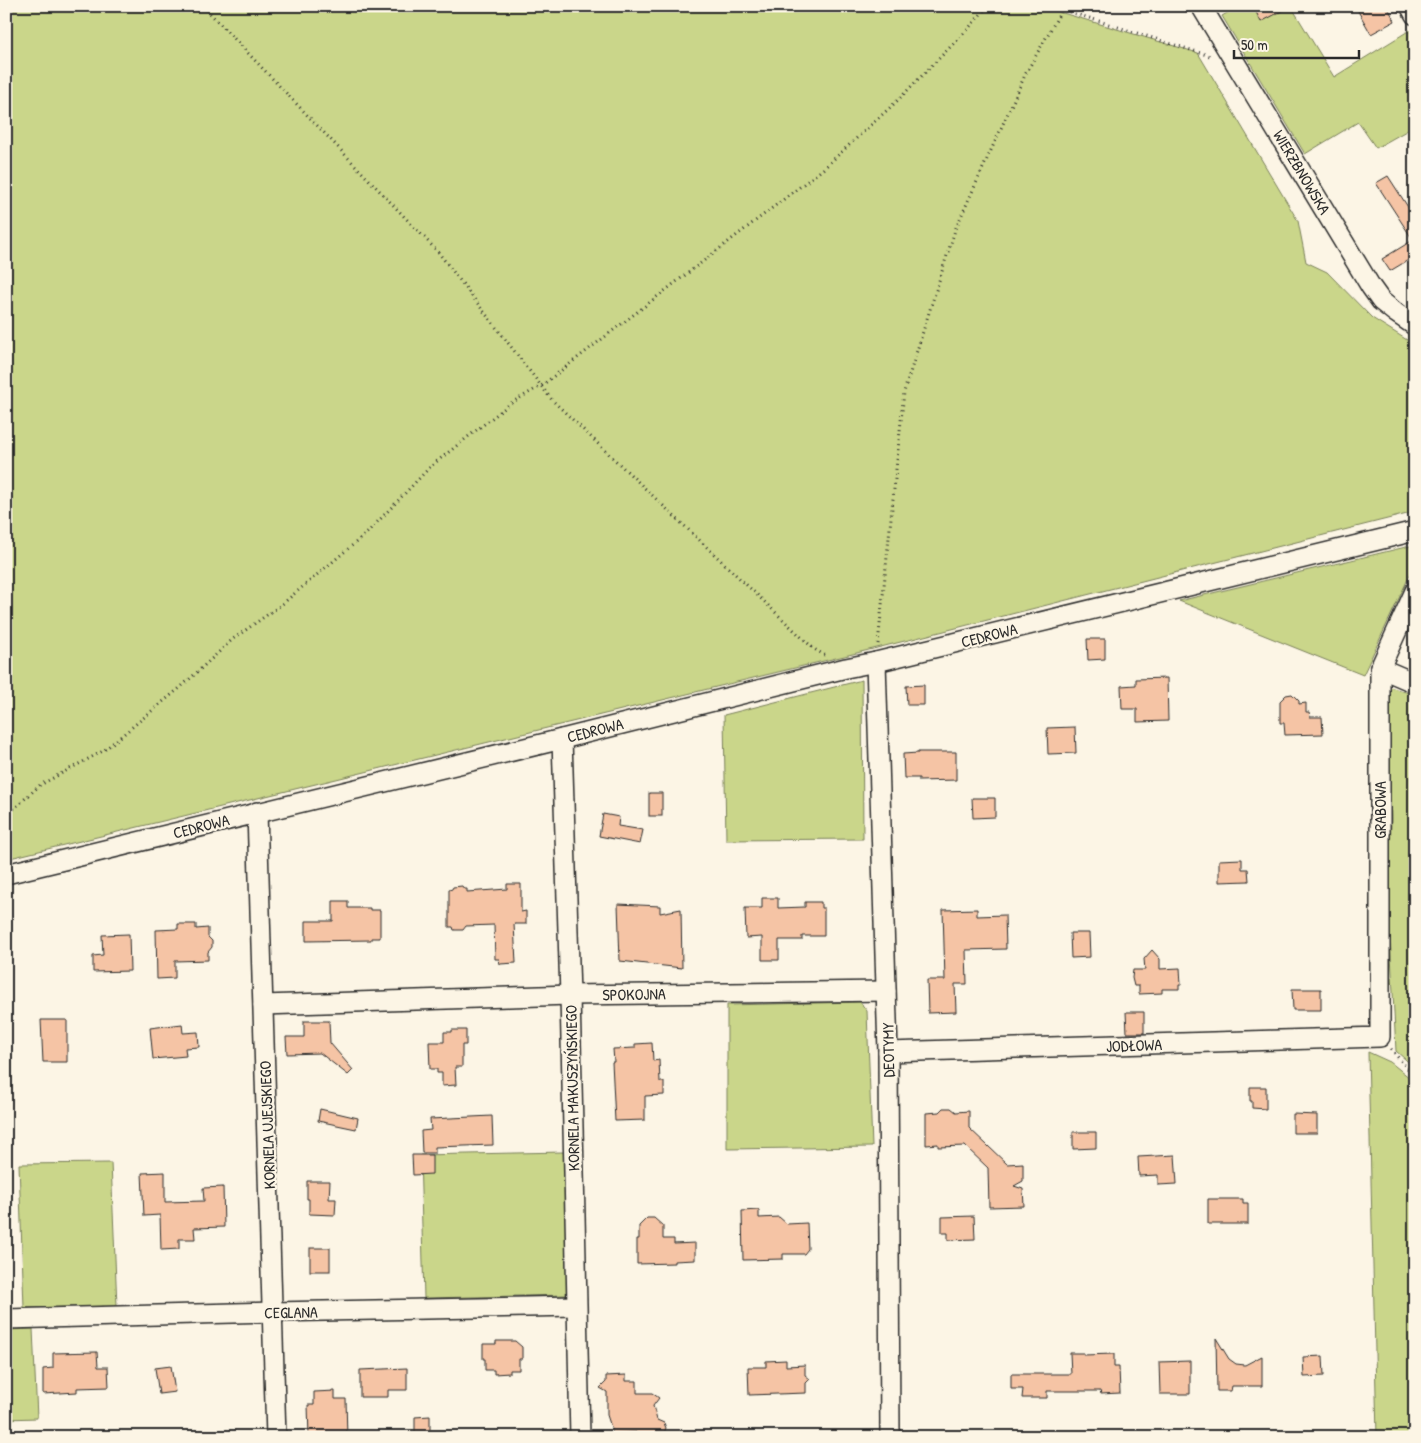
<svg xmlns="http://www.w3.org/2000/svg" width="1421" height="1443" font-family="'Patrick Hand',sans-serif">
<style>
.green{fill:#cad68a;stroke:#7a805a}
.building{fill:#f5c4a5;stroke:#2b2b2b}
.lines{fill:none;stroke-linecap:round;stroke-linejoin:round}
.street-casing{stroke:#2b2b2b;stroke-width:22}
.path{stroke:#2b2b2b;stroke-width:3;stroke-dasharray:1 4;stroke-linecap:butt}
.street{stroke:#fcf5e5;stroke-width:19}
.labels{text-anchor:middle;stroke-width:4.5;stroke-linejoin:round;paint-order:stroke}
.street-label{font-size:16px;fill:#2b2b2b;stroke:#fcf5e5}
</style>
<rect width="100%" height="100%" fill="#fcf5e5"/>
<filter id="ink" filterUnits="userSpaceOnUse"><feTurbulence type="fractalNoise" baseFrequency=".02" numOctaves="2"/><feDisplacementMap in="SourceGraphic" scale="10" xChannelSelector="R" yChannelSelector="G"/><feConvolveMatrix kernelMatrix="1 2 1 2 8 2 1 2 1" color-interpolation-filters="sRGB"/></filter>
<g filter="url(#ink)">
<!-- green -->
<g class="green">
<polygon points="6,6 1039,6 1198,53 1298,221 1306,262 1327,272 1372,318 1415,345 1415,512 869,650 6,859"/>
<polygon points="1239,6 1291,6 1334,77 1410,30 1415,39 1415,126 1376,148 1358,122 1305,154 1222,16"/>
<polygon points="1410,546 1415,551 1415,564 1363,675 1179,601"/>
<polygon points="862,680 863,839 726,840 724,715"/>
<polygon points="1387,686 1415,695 1415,1068 1396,1051 1389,915 1391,818"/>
<polygon points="860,1002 867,1011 872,1147 727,1149 727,1005"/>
<polygon points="1368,1052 1390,1062 1415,1082 1415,1437 1377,1437"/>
<polygon points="564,1152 567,1295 424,1298 420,1155"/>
<polygon points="111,1163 117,1306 24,1308 19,1164"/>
<polygon points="33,1329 37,1418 6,1419 6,1330"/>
</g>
<!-- building -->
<g class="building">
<polygon points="1253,6 1291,6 1261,22"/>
<polygon points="1366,6 1387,6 1395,21 1371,34 1358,11"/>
<polygon points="1388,176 1415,218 1415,256 1390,271 1382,259 1413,240 1376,183"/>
<polygon points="1087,639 1105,639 1105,659 1088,660"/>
<polygon points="1167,678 1168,721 1137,722 1137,709 1122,709 1121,686 1136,685 1136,679"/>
<polygon points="924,685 924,705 907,705 906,686"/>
<polygon points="1292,694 1299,701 1299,704 1306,703 1306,712 1309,712 1310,717 1322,717 1323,734 1285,735 1284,723 1280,723 1280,701 1286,695"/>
<polygon points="1075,727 1076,753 1048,754 1047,728"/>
<polygon points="918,752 956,752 956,780 919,781 919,778 904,778 903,754 918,753"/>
<rect x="649" y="793" width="13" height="23"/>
<polygon points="972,798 995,798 995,817 973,818"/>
<polygon points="603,814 619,817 618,826 643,830 640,844 599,836"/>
<polygon points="1242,859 1242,869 1248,869 1249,881 1219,882 1219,860"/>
<polygon points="507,884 521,884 521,912 526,911 526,924 514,924 516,963 500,964 499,959 495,959 494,925 466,926 463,930 454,930 453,927 449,927 449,890 452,889 453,887 462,886 464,889 467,889 467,892 507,889"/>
<polygon points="762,898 778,898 778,908 805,907 805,902 821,902 821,908 824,908 824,936 802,936 802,940 779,940 779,960 762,960 762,937 746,938 745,908 762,908"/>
<polygon points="333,901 348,901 348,908 370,908 370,910 380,910 380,938 371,938 371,940 306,941 306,921 333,921"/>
<polygon points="618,904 660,906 660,913 681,909 682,968 620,961"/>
<polygon points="977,909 977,916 1005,915 1006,949 966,950 967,984 955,984 956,1012 928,1013 927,980 945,980 943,910"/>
<polygon points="178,924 196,924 196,929 208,928 208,937 212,941 212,947 208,952 208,960 175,961 175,978 157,979 156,930 178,929"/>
<polygon points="1070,933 1089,933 1090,957 1071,958"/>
<polygon points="129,934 130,971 93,972 93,956 103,955 102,935"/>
<polygon points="1152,950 1160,959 1160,969 1180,968 1181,985 1179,985 1179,989 1162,989 1162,993 1139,994 1139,986 1134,986 1132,978 1133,970 1145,970 1144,959"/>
<polygon points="1292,989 1321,989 1321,1010 1293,1010"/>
<polygon points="1126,1012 1144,1012 1144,1033 1127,1033"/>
<polygon points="41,1020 67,1020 67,1062 43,1062"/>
<polygon points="304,1021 329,1021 330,1043 353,1070 348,1075 320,1053 287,1054 286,1037 304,1037"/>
<polygon points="182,1024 183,1033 198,1032 199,1047 185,1048 186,1056 153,1059 150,1028"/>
<polygon points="452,1030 466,1030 466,1045 462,1045 462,1067 455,1067 456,1085 442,1086 442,1073 437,1073 437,1069 430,1069 429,1042 444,1042 444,1032 452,1032"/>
<polygon points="652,1043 653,1061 659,1060 660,1082 664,1082 664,1095 645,1096 645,1120 615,1121 612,1062 614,1062 613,1049 635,1048 635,1044"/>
<polygon points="1250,1087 1266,1087 1266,1109 1252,1108 1252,1101 1250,1101"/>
<polygon points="943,1108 951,1108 956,1112 969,1111 969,1128 1007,1164 1023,1163 1023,1181 1014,1186 1023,1189 1024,1206 989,1207 988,1168 965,1146 938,1147 938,1144 926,1145 926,1113 939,1112"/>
<polygon points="320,1109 358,1118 356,1129 318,1121"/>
<polygon points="1293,1114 1317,1115 1317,1133 1293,1133"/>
<polygon points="492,1116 493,1145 435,1147 435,1153 422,1153 421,1131 431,1130 430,1119"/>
<polygon points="1073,1132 1096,1132 1096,1148 1073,1149"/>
<polygon points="412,1155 432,1155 432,1174 413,1175"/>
<polygon points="1175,1155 1177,1184 1158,1185 1158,1175 1139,1176 1138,1157"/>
<polygon points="165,1172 165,1202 204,1201 203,1188 223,1187 224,1227 194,1228 195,1239 179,1239 179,1249 161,1250 160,1215 144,1216 142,1173"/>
<polygon points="307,1181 330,1181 329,1199 336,1199 335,1215 309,1214 309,1199 307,1199"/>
<polygon points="1208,1199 1243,1199 1243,1203 1248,1203 1248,1224 1208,1224"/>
<polygon points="759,1210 759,1218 779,1217 787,1224 807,1223 808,1249 804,1254 783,1254 783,1259 743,1260 742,1211"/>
<polygon points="974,1216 975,1239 948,1240 948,1233 942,1233 942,1217"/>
<polygon points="647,1218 654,1218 663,1226 663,1239 674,1239 674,1244 695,1243 695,1260 674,1261 674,1263 637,1264 637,1239 639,1239 639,1226"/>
<rect x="310" y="1248" width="20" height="23"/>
<polygon points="1216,1338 1229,1359 1236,1364 1245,1365 1262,1356 1262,1386 1232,1386 1231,1391 1217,1391"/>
<polygon points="496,1341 515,1341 522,1347 522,1359 519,1359 519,1370 510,1370 510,1373 494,1374 494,1370 485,1370 485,1359 483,1359 483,1344 496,1344"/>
<polygon points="97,1352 98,1367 108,1367 109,1387 77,1388 77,1392 43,1394 43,1369 53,1368 53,1353"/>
<polygon points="1070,1353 1084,1353 1084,1355 1114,1354 1114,1367 1119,1367 1120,1393 1101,1394 1100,1391 1047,1391 1047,1398 1022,1398 1023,1389 1011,1389 1011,1374 1071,1374"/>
<polygon points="1323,1356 1324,1376 1304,1377 1303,1357"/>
<polygon points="786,1360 786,1366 805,1365 805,1375 810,1379 806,1383 806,1393 749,1395 748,1367 766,1367 766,1361"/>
<polygon points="1190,1361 1190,1394 1160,1394 1159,1362"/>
<polygon points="171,1366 175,1392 159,1394 155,1368"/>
<polygon points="407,1368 407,1390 388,1390 388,1397 360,1397 360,1370"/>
<polygon points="626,1375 626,1381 637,1381 637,1393 652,1393 659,1398 653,1406 657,1420 664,1423 666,1428 664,1433 659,1437 636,1437 636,1432 613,1433 607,1415 607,1392 600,1388 606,1382 606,1376"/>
<polygon points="335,1391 335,1399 346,1399 347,1437 309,1437 308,1405 314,1405 314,1392"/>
<polygon points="430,1416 430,1437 415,1437 415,1417"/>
</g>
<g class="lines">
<!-- street casing -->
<g class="street-casing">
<g id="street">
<polyline points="1201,6 1371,287 1381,301 1396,313 1415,326"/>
<polyline points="1410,6 1415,15"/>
<polyline points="876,662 888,1052 890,1437"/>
<polyline points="1380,668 1415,683"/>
<polyline points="562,739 570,995 580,1437"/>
<polyline points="257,812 276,1437"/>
<polyline points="6,874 562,739 846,668 876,662 1415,531"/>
<polyline points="263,1005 570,995 886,991"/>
<polyline points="888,1052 1380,1037 1380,668 1415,591"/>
<polyline points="6,1319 273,1312 576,1306"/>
</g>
</g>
<!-- path -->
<g class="path">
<polyline points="203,6 438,252 552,400 814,649 826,656"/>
<polyline points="1051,6 1210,56"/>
<polyline points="878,644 904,392 955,230 1026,73 1064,6"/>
<polyline points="6,816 40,785 103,751 181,687 233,639 281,605 367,533 431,466 511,403 541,386 823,169 896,102 967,30 988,6"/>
<polyline points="1391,1049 1407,1068 1415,1073"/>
</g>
<!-- street -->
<use href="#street" class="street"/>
</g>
</g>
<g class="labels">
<!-- street labels -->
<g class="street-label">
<text transform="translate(1302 172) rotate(59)" y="6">WIERZBNOWSKA</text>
<text transform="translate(989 635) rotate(-14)" y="6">CEDROWA</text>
<text transform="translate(595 730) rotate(-14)" y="6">CEDROWA</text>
<text transform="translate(1380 810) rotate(-90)" y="6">GRABOWA</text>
<text transform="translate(201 826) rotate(-14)" y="6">CEDROWA</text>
<text transform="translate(634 994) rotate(-1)" y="6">SPOKOJNA</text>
<text transform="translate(1134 1045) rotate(-2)" y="6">JODŁOWA</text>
<text transform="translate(888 1050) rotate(-91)" y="6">DEOTYMY</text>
<text transform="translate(572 1088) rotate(-91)" y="6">KORNELA MAKUSZYŃSKIEGO</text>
<text transform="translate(267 1125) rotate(-92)" y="6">KORNELA UJEJSKIEGO</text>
<text transform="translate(291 1312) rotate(-1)" y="6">CEGLANA</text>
</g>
</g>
<!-- margin -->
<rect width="1421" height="1443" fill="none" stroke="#fcf5e5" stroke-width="25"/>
<rect x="12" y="12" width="1396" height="1418" fill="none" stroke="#2b2b2b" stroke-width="2" filter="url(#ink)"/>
<!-- scale -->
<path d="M1234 50v8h125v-8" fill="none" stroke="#2b2b2b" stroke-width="2.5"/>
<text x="1241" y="50" font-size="15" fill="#2b2b2b" stroke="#fcf5e5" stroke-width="4" paint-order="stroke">50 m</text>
</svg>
